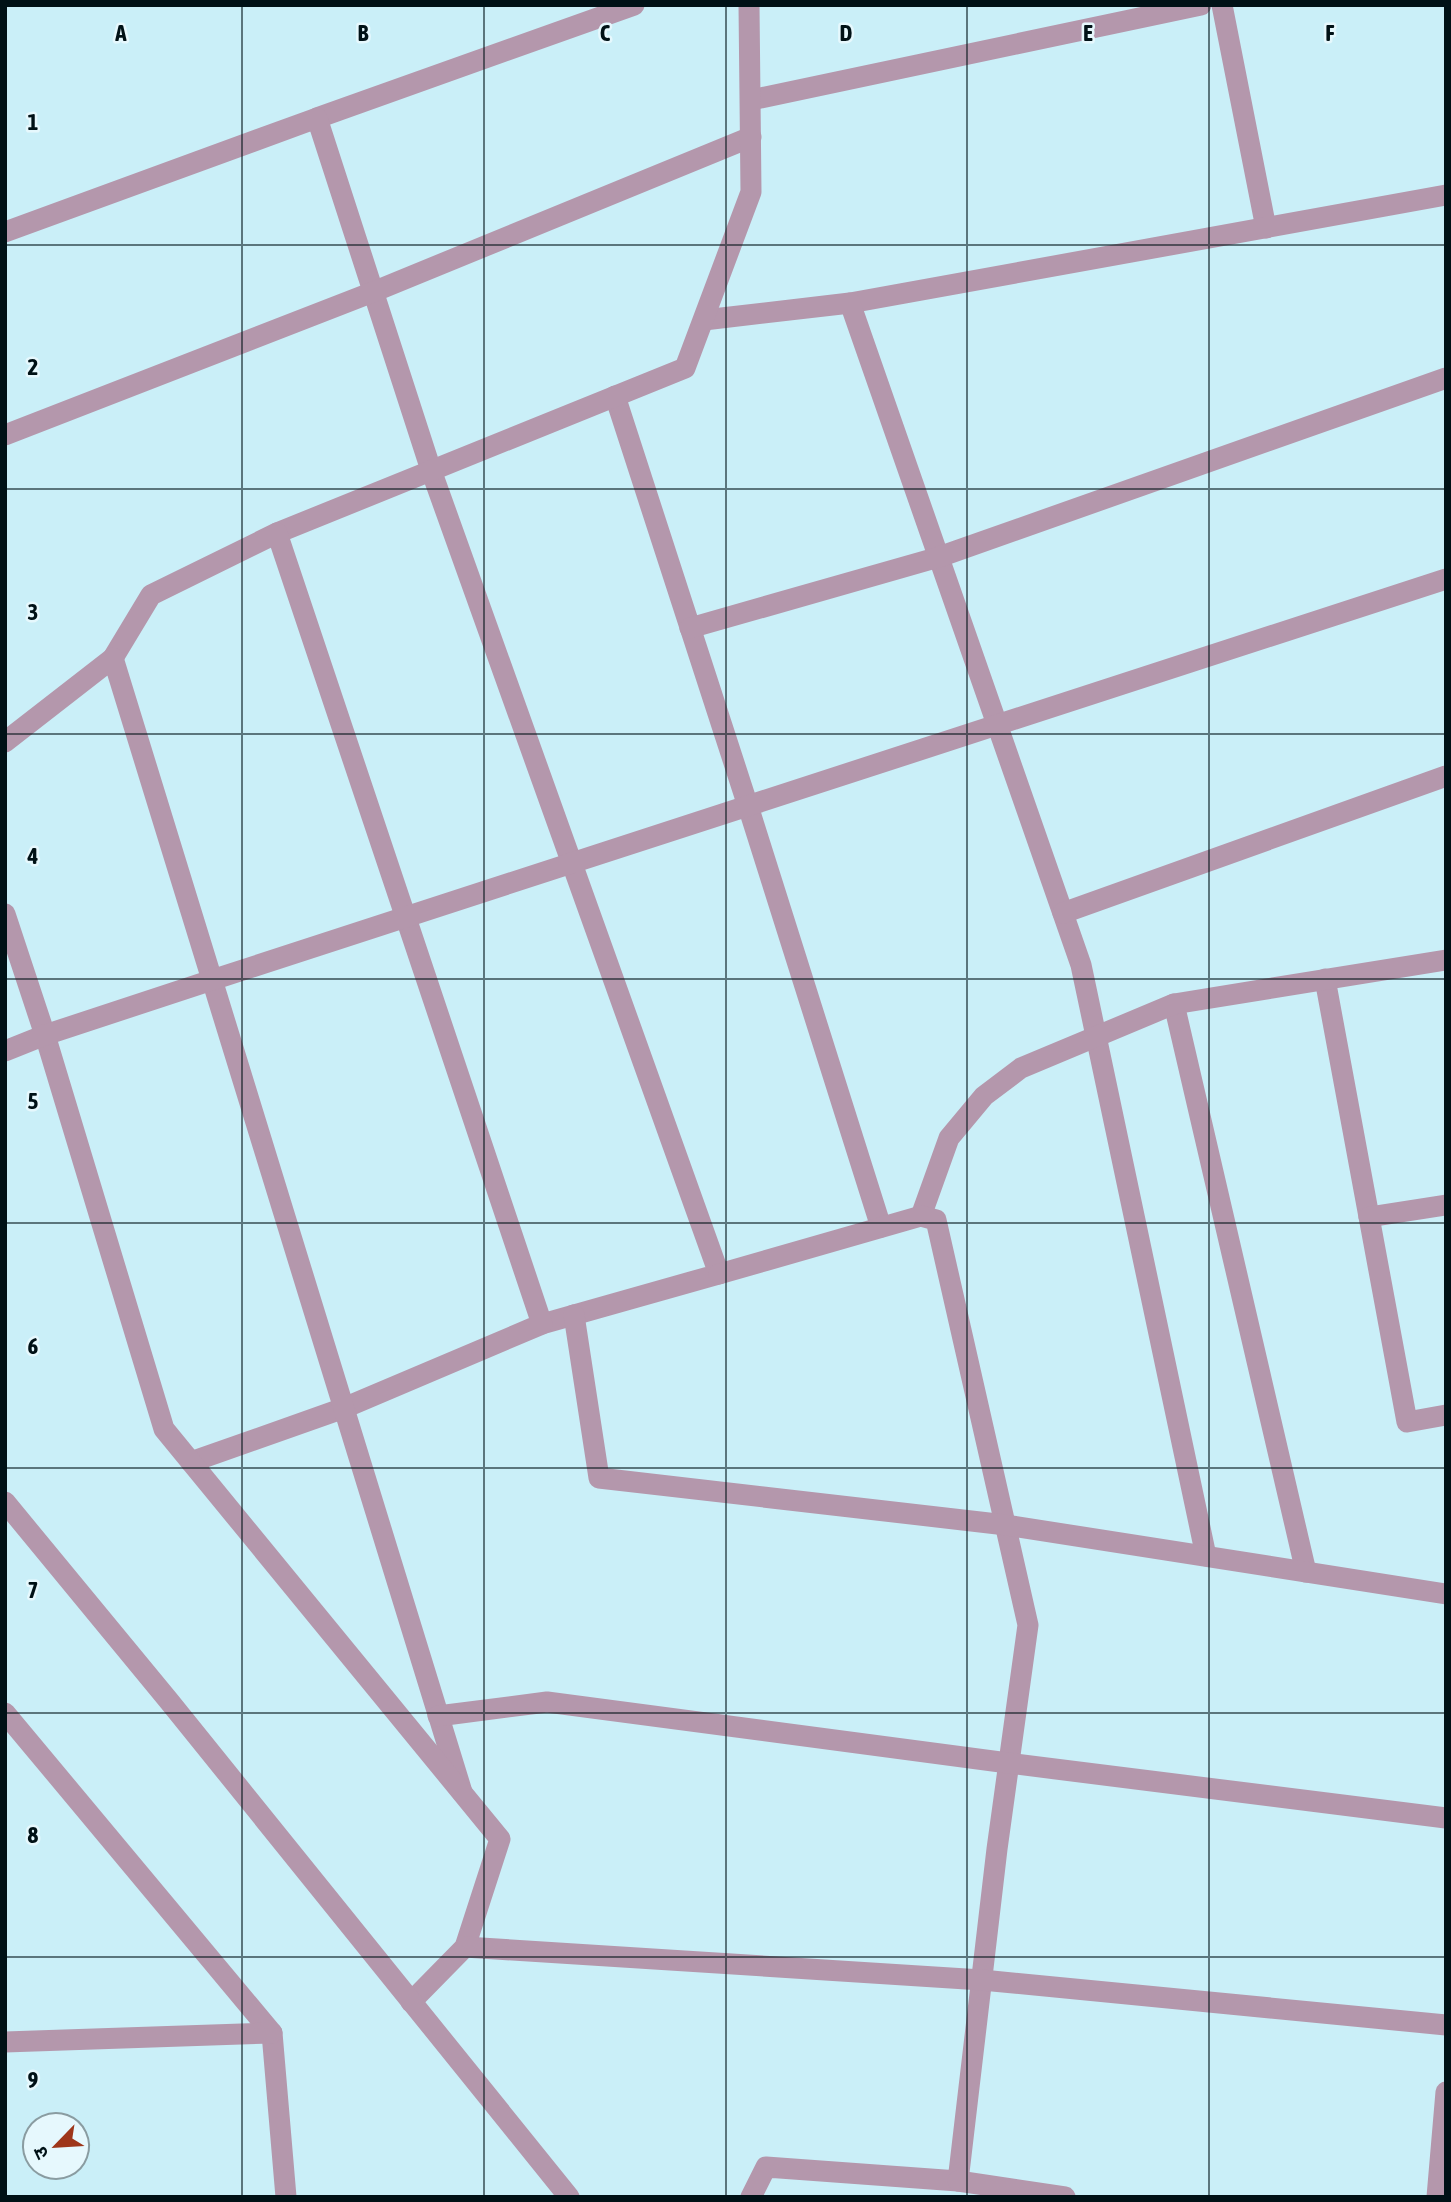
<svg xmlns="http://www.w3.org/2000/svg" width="1451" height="2202" font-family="'Asap Condensed','Noto Sans Devanagari',sans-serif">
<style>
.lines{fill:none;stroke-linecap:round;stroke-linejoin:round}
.minor{stroke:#b497ac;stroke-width:21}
.grid{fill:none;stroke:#001116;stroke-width:2;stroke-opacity:0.55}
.grid-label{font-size:23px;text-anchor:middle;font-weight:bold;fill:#001116;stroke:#e6f8fd;stroke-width:5;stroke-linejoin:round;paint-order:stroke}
</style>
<rect width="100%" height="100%" fill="#caeff8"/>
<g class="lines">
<!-- minor -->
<g class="minor">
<polyline points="1222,5 1266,228"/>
<polyline points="751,100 1201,5"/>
<polyline points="317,118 634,5"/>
<polyline points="5,232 317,118 431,470 719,1274 542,1324"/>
<polyline points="850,303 1446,195"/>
<polyline points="704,320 850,303 1081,965 1206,1556"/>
<polyline points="615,396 748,806 881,1227"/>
<polyline points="5,435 373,292 751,137"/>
<polyline points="277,533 685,368 751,192 749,5"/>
<polyline points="690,628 939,557 1446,378"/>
<polyline points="113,658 151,595 277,533 542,1324 344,1408 191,1462"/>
<polyline points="5,742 113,658 462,1792"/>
<polyline points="1063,913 1446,776"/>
<polyline points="5,914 45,1035 164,1429 500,1839 465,1947 411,2002"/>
<polyline points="1325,979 1407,1422 1446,1415"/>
<polyline points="1174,1004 1306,1572"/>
<polyline points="5,1051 45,1035 212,980 1446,579"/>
<polyline points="921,1216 949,1138 984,1096 1021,1068 1174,1004 1446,960"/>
<polyline points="1369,1217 1446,1205"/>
<polyline points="719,1274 921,1216 936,1220 1028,1625 997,1849 958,2181 766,2167 751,2197"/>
<polyline points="574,1315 599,1478 1006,1525 1446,1594"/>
<polyline points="5,1502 169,1701 569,2197"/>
<polyline points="5,1713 272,2033 286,2197"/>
<polyline points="438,1716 547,1702 1008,1763 1446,1818"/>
<polyline points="465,1947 982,1980 1446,2025"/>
<polyline points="5,2042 272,2033"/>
<polyline points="958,2181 1065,2197"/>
<polyline points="1437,2197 1446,2092"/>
</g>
</g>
<!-- grid -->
<path class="grid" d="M 242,5 L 242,2197M 484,5 L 484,2197M 726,5 L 726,2197M 967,5 L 967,2197M 1209,5 L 1209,2197M 5,245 L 1446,245M 5,489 L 1446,489M 5,734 L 1446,734M 5,979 L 1446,979M 5,1223 L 1446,1223M 5,1468 L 1446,1468M 5,1713 L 1446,1713M 5,1957 L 1446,1957"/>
<g class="grid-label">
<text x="121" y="41">A</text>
<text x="363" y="41">B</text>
<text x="605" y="41">C</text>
<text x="846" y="41">D</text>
<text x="1088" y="41">E</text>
<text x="1330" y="41">F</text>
<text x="33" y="130">1</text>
<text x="33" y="375">2</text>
<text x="33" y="620">3</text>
<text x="33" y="864">4</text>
<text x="33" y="1109">5</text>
<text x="33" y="1354">6</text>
<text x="33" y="1598">7</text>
<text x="33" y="1843">8</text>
<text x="33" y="2088">9</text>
</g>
<!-- border -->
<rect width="1451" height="2202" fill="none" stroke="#001116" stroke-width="14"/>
<!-- north arrow -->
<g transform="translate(56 2146) rotate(245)"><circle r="33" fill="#e6f8fd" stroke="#8a9ca1" stroke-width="2"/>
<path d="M0-5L12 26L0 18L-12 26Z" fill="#9e361a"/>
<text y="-10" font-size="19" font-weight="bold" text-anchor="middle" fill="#001116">उ</text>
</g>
</svg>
